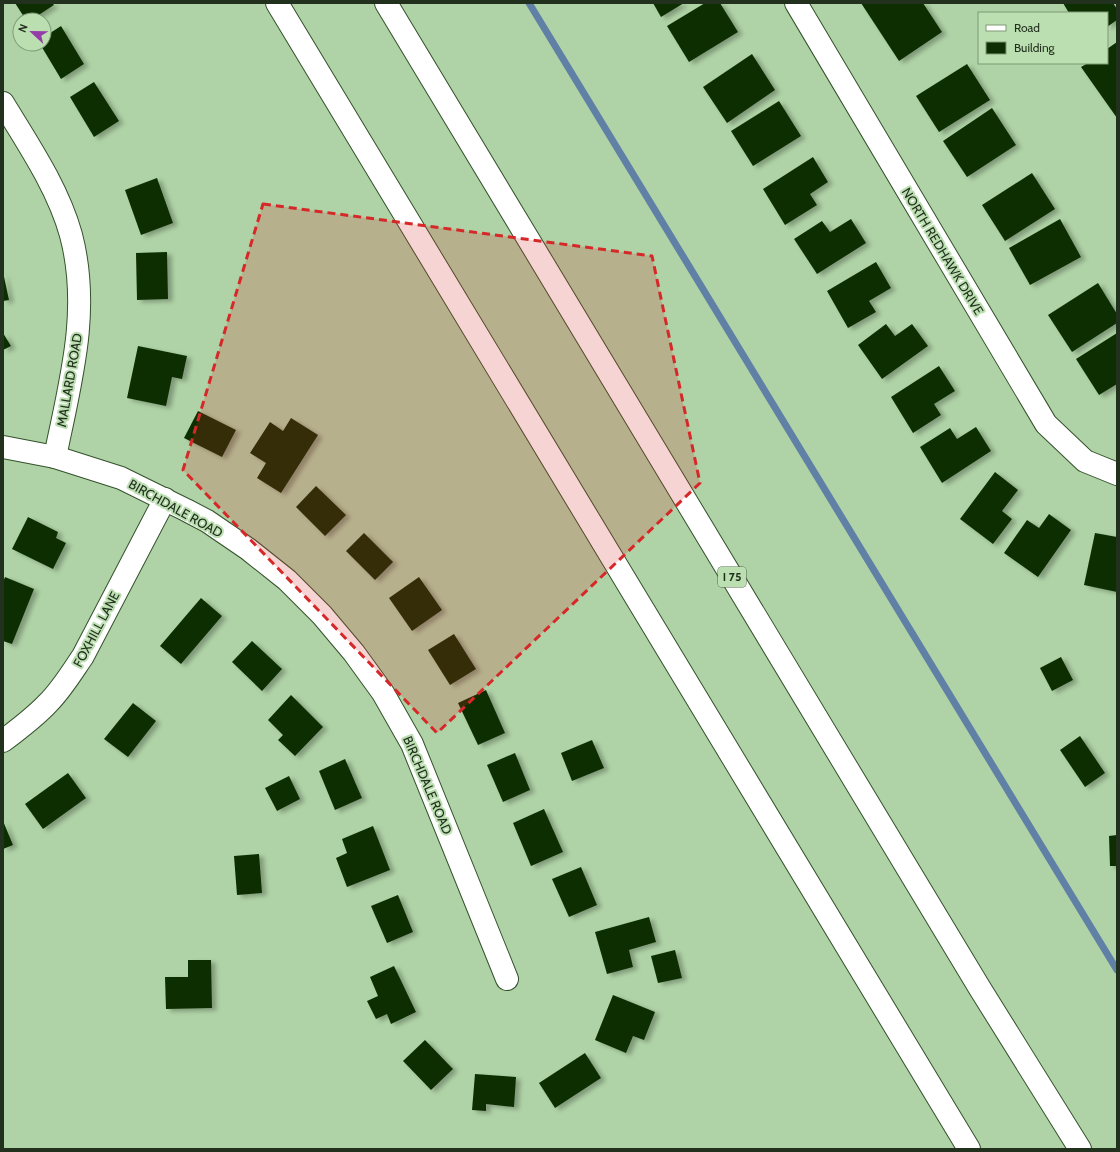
<svg xmlns="http://www.w3.org/2000/svg" width="1120" height="1152" font-family="Cabin,sans-serif">
<style>
.lines{fill:none;stroke-linecap:round;stroke-linejoin:round}
.stream{stroke:#6080a6;stroke-width:7}
.building{fill:#0d2f03;filter:url(#shadow)}
.minor-casing{stroke:#34522c;stroke-width:24}
.motorway-casing{stroke:#34522c;stroke-width:24}
.minor{stroke:#fff;stroke-width:22}
.motorway{stroke:#fff;stroke-width:22}
.marked{fill:#d62828;fill-opacity:0.2;stroke:#d62828;stroke-width:3;stroke-dasharray:8 5;stroke-linejoin:round}
.labels{text-anchor:middle;stroke-width:4;stroke-linejoin:round;paint-order:stroke}
.shield{fill:#bcdfb2;stroke:#50644a;stroke-width:1}
.shield-label{font-size:12px;font-weight:bold;fill:#22301e}
.street-label{font-size:13px;fill:#22301e;stroke:#bcdfb2}
</style>
<defs>
<filter id="shadow"><feDropShadow dx="4.5" dy="2.5" stdDeviation="2" flood-color="#0004"/></filter>
</defs>
<rect width="100%" height="100%" fill="#afd2a6"/>
<g class="lines">
<!-- stream -->
<polyline class="stream" points="529,3 1117,970"/>
</g>
<!-- building -->
<g class="building">
<polygon points="15,3 52,3 54,5 31,20 26,20"/>
<polygon points="653,3 684,3 661,17"/>
<polygon points="705,3 720,3 738,32 689,62 667,26"/>
<polygon points="861,3 923,3 942,32 899,61"/>
<polygon points="1063,3 1113,3 1117,9 1117,20 1107,27 1107,13 1069,13"/>
<polygon points="61,26 84,64 61,79 40,44 44,44 44,37"/>
<polygon points="1117,42 1117,118 1081,67 1088,63 1107,63 1107,49"/>
<polygon points="752,54 775,90 727,123 703,87"/>
<polygon points="967,64 990,100 939,132 916,96"/>
<polygon points="94,82 119,121 94,137 70,97"/>
<polygon points="779,101 801,136 753,166 731,131"/>
<polygon points="992,108 1016,145 967,177 943,141"/>
<polygon points="813,157 828,182 810,194 817,205 785,225 763,189"/>
<polygon points="1032,173 1055,209 1005,241 982,205"/>
<polygon points="157,178 173,223 141,235 125,190"/>
<polygon points="851,219 866,243 817,274 794,239 822,221 830,232"/>
<polygon points="1060,219 1081,257 1030,285 1009,248"/>
<polygon points="167,252 168,299 137,300 136,253"/>
<polygon points="876,262 891,288 869,301 876,312 848,328 827,291"/>
<polygon points="3,272 9,300 3,301"/>
<polygon points="1098,283 1117,314 1117,323 1072,352 1048,315"/>
<polygon points="886,324 895,336 912,324 928,346 882,379 858,345"/>
<polygon points="3,333 11,346 3,350"/>
<polygon points="1117,333 1117,384 1099,395 1076,359"/>
<polygon points="138,346 187,356 182,379 172,377 166,406 127,398"/>
<polygon points="939,366 955,391 934,404 941,415 913,433 891,397"/>
<polygon points="198,411 236,430 222,457 184,438"/>
<polygon points="291,418 318,435 281,493 257,478 266,463 250,453 270,422 283,431"/>
<polygon points="976,427 991,451 942,483 920,447 950,428 957,439"/>
<polygon points="995,472 1018,490 1002,511 1012,519 993,544 960,519"/>
<polygon points="316,486 346,515 325,536 296,507"/>
<polygon points="1049,514 1071,530 1038,577 1004,553 1027,520 1039,528"/>
<polygon points="28,517 58,532 56,538 66,543 53,569 12,549"/>
<polygon points="364,533 393,562 375,580 346,551"/>
<polygon points="1095,533 1117,537 1117,592 1084,585"/>
<polygon points="5,577 34,589 12,644 3,641 3,582"/>
<polygon points="419,577 442,610 412,631 389,598"/>
<polygon points="201,598 222,616 181,664 160,646"/>
<polygon points="454,634 476,669 450,685 428,650"/>
<polygon points="252,641 282,669 262,691 232,662"/>
<polygon points="1061,657 1073,680 1052,691 1040,668"/>
<polygon points="486,690 505,733 478,745 458,703"/>
<polygon points="291,695 323,727 295,756 278,740 283,735 268,720"/>
<polygon points="133,703 156,721 128,757 104,739"/>
<polygon points="1080,736 1105,773 1085,787 1060,750"/>
<polygon points="592,740 604,768 572,781 561,753"/>
<polygon points="515,753 530,790 503,802 487,765"/>
<polygon points="345,759 362,798 335,810 319,771"/>
<polygon points="68,773 86,798 43,829 25,804"/>
<polygon points="289,776 300,799 277,811 265,788"/>
<polygon points="544,809 563,852 531,866 513,823"/>
<polygon points="3,821 13,845 3,849"/>
<polygon points="373,826 390,870 347,887 336,858 347,853 342,839"/>
<polygon points="1117,835 1117,866 1110,866 1109,836"/>
<polygon points="259,854 262,893 237,895 234,856"/>
<polygon points="581,867 597,905 569,917 552,879"/>
<polygon points="398,895 413,932 387,943 371,906"/>
<polygon points="649,917 656,942 629,950 633,967 607,974 595,932"/>
<polygon points="675,950 682,978 658,983 651,956"/>
<polygon points="188,960 211,960 212,1008 166,1009 165,977 188,977"/>
<polygon points="394,966 416,1012 391,1024 387,1014 376,1019 367,1001 378,996 370,977"/>
<polygon points="613,995 655,1012 644,1040 633,1036 626,1053 595,1040"/>
<polygon points="425,1040 453,1069 431,1090 403,1061"/>
<polygon points="585,1053 601,1078 555,1108 539,1083"/>
<polygon points="475,1074 516,1077 514,1107 486,1104 486,1111 472,1110"/>
</g>
<g class="lines">
<!-- minor casing -->
<g class="minor-casing">
<g id="minor">
<polyline points="796,3 1046,424 1085,461 1117,474"/>
<path d="M 3,103 C 28,144 58,188 71,235 C 91,311 70,383 55,457"/>
<polyline points="3,447 55,457 121,478 186,510 207,521 248,549 287,580 322,615 354,653 383,693 412,744 507,979"/>
<path d="M 3,741 C 19,729 35,717 48,703 C 62,689 72,672 83,656 L 165,499"/>
</g>
</g>
<!-- motorway casing -->
<g class="motorway-casing">
<g id="motorway">
<polyline points="277,3 969,1149"/>
<polyline points="386,3 979,987 1080,1149"/>
</g>
</g>
<!-- minor -->
<use href="#minor" class="minor"/>
<!-- motorway -->
<use href="#motorway" class="motorway"/>
</g>
<!-- marked area -->
<path class="marked" d="M 263,204 L 652,256 L 700,483 L 437,733 L 183,470 Z"/>
<g class="labels">
<!-- shield labels -->
<rect class="shield" x="718" y="567" width="28" height="20" rx="3"/>
<g class="shield-label">
<text x="732" y="581">I 75</text>
</g>
<!-- street labels -->
<g class="street-label">
<text transform="translate(943 251) rotate(59)" y="5">NORTH REDHAWK DRIVE</text>
<text transform="translate(69 380) rotate(-80)" y="5">MALLARD ROAD</text>
<text transform="translate(176 508) rotate(29)" y="5">BIRCHDALE ROAD</text>
<text transform="translate(96 629) rotate(-62)" y="5">FOXHILL LANE</text>
<text transform="translate(428 785) rotate(67)" y="5">BIRCHDALE ROAD</text>
</g>
</g>
<!-- border -->
<rect width="1120" height="1152" fill="none" stroke="#22301e" stroke-width="8"/>
<!-- legend -->
<rect x="978" y="12" width="130" height="52" fill="#bcdfb2" stroke="#7e9977"/>
<rect x="986" y="25" width="20" height="6" fill="#ffffff" stroke="#7e9977"/>
<text x="1014" y="32" font-size="12" fill="#22301e">Road</text>
<rect x="986" y="42" width="20" height="12" fill="#0d2f03" stroke="#7e9977"/>
<text x="1014" y="52" font-size="12" fill="#22301e">Building</text>
<!-- north arrow -->
<g transform="translate(32 32) rotate(292)"><circle r="19" fill="#bcdfb2" stroke="#7e9977"/>
<path d="M0-3L7 15L0 10L-7 15Z" fill="#943da9"/>
<text y="-6" font-size="11" font-weight="bold" text-anchor="middle" fill="#22301e">N</text>
</g>
</svg>
